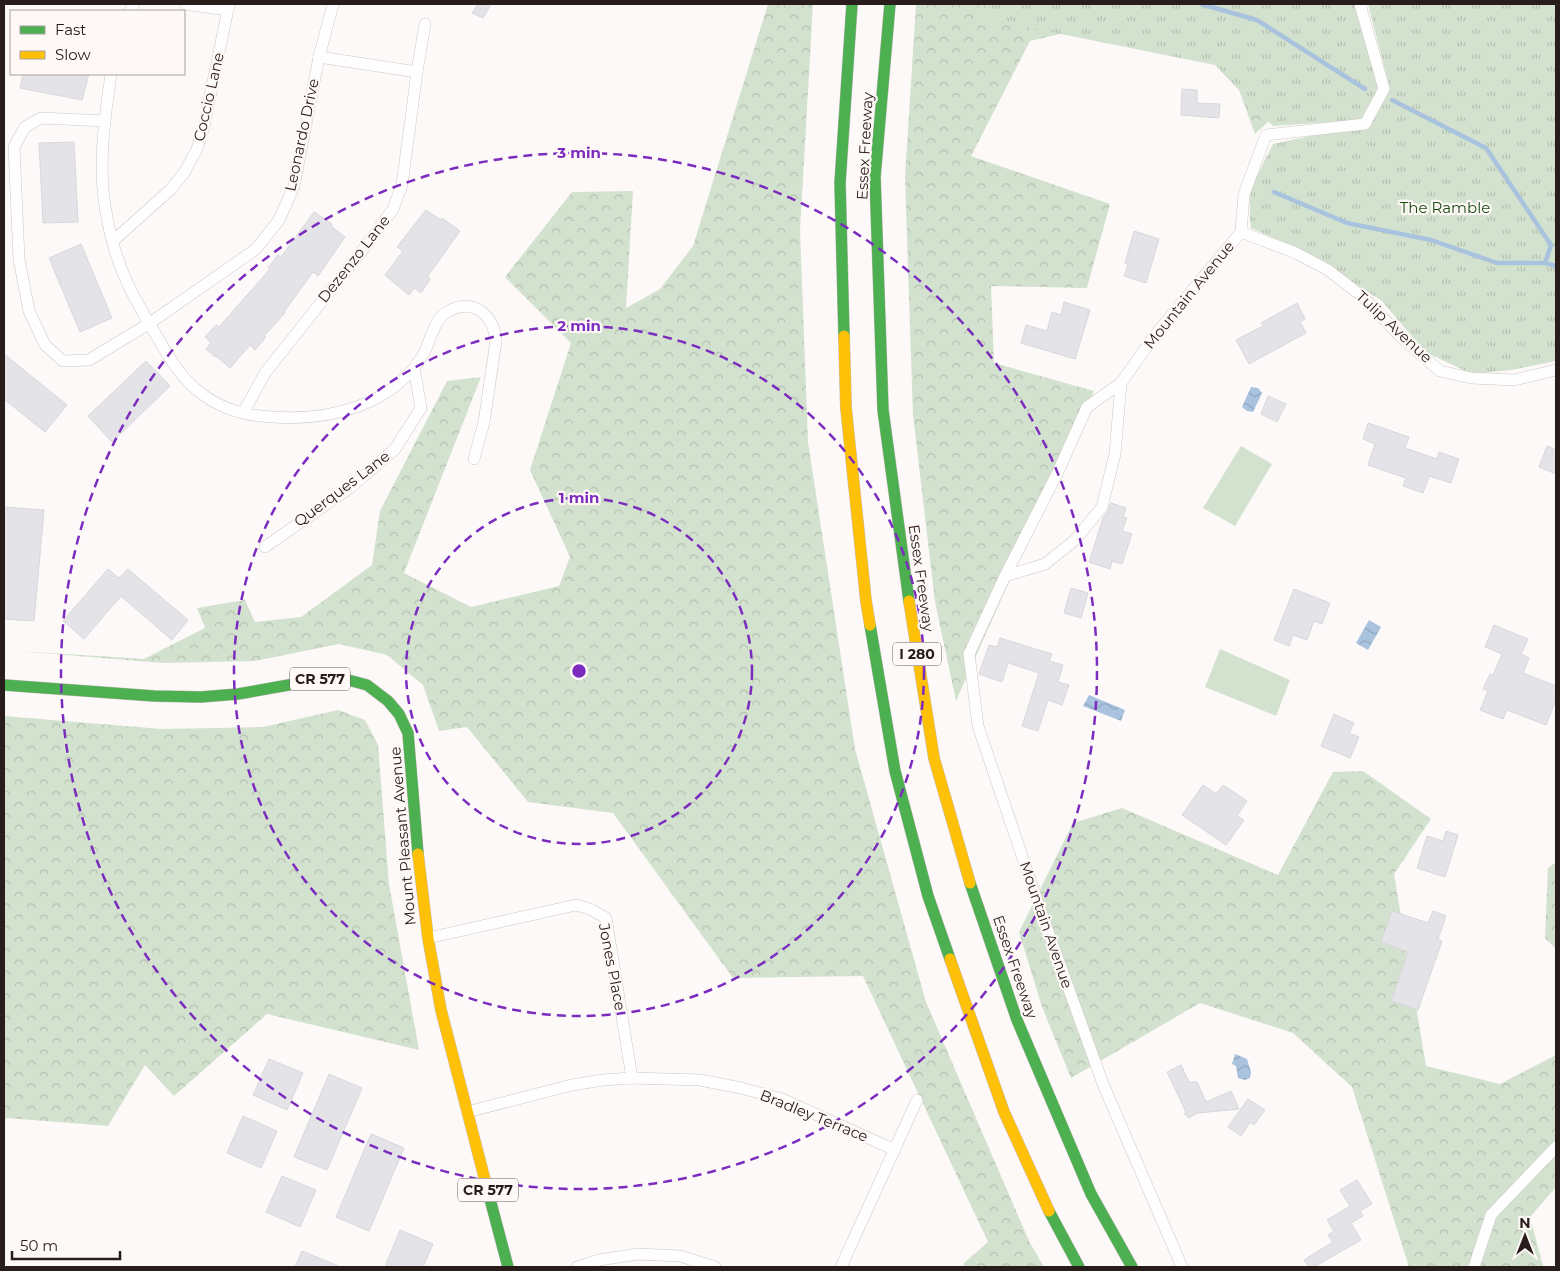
<svg xmlns="http://www.w3.org/2000/svg" width="1560" height="1271" font-family="Montserrat,sans-serif">
<style>
.forest{fill:url(#forest-crowns)}
.park{fill:url(#park-tufts)}
.garden{fill:#d3e2ce}
.water{fill:url(#water-waves)}
.lines{fill:none;stroke-linecap:round;stroke-linejoin:round}
.stream{stroke:#a9c2de;stroke-width:4.5}
.building{fill:#e4e3e7;stroke:#d8d7db}
.street-casing{stroke:#cec7c4;stroke-width:12}
.fast-casing{stroke:#c6baba;stroke-width:12}
.slow-casing{stroke:#c6baba;stroke-width:12}
.street{stroke:#fffefe;stroke-width:11}
.fast{stroke:#4caf50;stroke-width:11}
.slow{stroke:#ffc107;stroke-width:11}
.ring{fill:none;stroke:#7b2cbf;stroke-width:2.5;stroke-dasharray:9 6}
.labels{text-anchor:middle;stroke-width:4.5;stroke-linejoin:round;paint-order:stroke}
.shield{fill:#fef8f6;stroke:#685f5c;stroke-width:1}
.shield-label{font-size:14px;font-weight:bold;fill:#281d1a}
.street-label{font-size:15px;fill:#281d1a;stroke:#fef8f6}
.park-label{font-size:15px;fill:#194b10;stroke:#fef8f6}
.centre{fill:#7b2cbf;stroke:#fef8f6;stroke-width:2.5}
.ring-label{font-size:15px;text-anchor:middle;font-weight:bold;fill:#7b2cbf;stroke:#fef8f6;stroke-width:4.5;stroke-linejoin:round;paint-order:stroke}
</style>
<defs>
<pattern id="forest-crowns" width="20" height="18" patternUnits="userSpaceOnUse" patternTransform="scale(1.25)"><rect width="20" height="18" fill="#d3e2ce"/><path d="M2 6a3 3 0 1 1 6 0M12 15a3 3 0 1 1 6 0" fill="none" stroke="#b5c1b0"/></pattern>
<pattern id="park-tufts" width="24" height="20" patternUnits="userSpaceOnUse" patternTransform="scale(1.25)"><rect width="24" height="20" fill="#d3e2ce"/><path d="M3 7l-1-3M5 7V3M7 7l1-3M15 17l-1-3M17 17v-4M19 17l1-3" fill="none" stroke="#b5c1b0"/></pattern>
<pattern id="water-waves" width="16" height="10" patternUnits="userSpaceOnUse" patternTransform="scale(1.25)"><rect width="16" height="10" fill="#a9c2de"/><path d="M0 5q4-4 8 0t8 0" fill="none" stroke="#91a6be"/></pattern>
</defs>
<rect width="100%" height="100%" fill="#fcf9f8"/>
<!-- forest -->
<g class="forest">
<polygon points="768,4 813,4 800,230 808,442 855,749 926,1002 1029,1241 1044,1267 965,1267 963,1264 988,1242 863,976 733,978 613,813 528,802 467,727 439,731 423,685 387,655 339,644 255,661 163,663 18,651 144,659 205,628 197,608 245,600 255,622 301,617 372,565 380,511 447,381 481,377 404,573 471,607 559,586 570,557 530,470 571,343 505,277 572,192 633,191 626,308 660,289 693,246"/>
<polygon points="916,4 1353,4 1272,118 1255,134 1227,56 1090,27 1030,41 971,156 1110,204 1087,288 991,286 994,363 1094,391 956,701 935,602 913,415 905,177"/>
<polygon points="338,710 365,720 378,745 389,884 419,1050 267,1014 174,1096 145,1065 108,1126 7,1118 4,1120 4,716 162,729 263,727"/>
<polygon points="1363,771 1431,819 1394,874 1426,1066 1500,1084 1556,1055 1556,1187 1530,1217 1543,1266 1545,1267 1409,1267 1352,1087 1293,1033 1200,1003 1071,1078 1042,1007 1019,932 1073,823 1122,808 1278,875 1333,772"/>
<polygon points="1556,862 1556,949 1545,938 1548,868"/>
</g>
<!-- park -->
<g class="park">
<polygon points="989,4 1356,4 1378,87 1362,120 1273,126 1215,65 986,19"/>
<path d="M 1368,4 L 1556,4 L 1556,361 L 1511,370 L 1472,374 L 1425,352 L 1382,301 L 1303,251 L 1251,228 C 1250,221 1249,200 1251,192 C 1255,178 1266,158 1273,144 L 1371,123 L 1390,89 Z"/>
</g>
<!-- garden -->
<g class="garden">
<polygon points="1241,446 1272,464 1235,526 1203,508"/>
<polygon points="1220,649 1290,680 1276,716 1205,687"/>
</g>
<!-- water -->
<g class="water">
<polygon points="1251,387 1258,388 1262,393 1253,412 1247,411 1242,407"/>
<polygon points="1369,620 1381,627 1368,650 1356,643"/>
<polygon points="1089,695 1125,710 1121,721 1083,706"/>
<polygon points="1235,1054 1247,1059 1251,1072 1250,1078 1245,1080 1238,1078 1236,1066 1232,1064"/>
</g>
<g class="lines">
<!-- stream -->
<g class="stream">
<polyline points="1201,4 1257,20 1365,89"/>
<polyline points="1392,100 1486,148 1551,245 1545,263"/>
<polyline points="1274,192 1347,223 1431,240 1497,263 1545,263 1556,266"/>
</g>
</g>
<!-- building -->
<g class="building">
<polygon points="478,4 491,4 483,18 472,13"/>
<polygon points="23,74 89,74 82,100 20,88"/>
<polygon points="1182,89 1197,90 1197,103 1220,104 1219,118 1181,115"/>
<polygon points="74,142 78,222 43,223 39,143"/>
<polygon points="426,210 441,220 442,218 460,231 427,277 430,279 421,293 414,288 409,295 385,275 403,251 397,247"/>
<polygon points="314,212 332,224 331,226 345,237 318,276 313,272 284,312 285,313 264,336 266,337 255,350 250,345 230,368 216,356 215,357 206,349 211,343 205,337 216,325 219,327 270,269 268,268 278,255 281,257"/>
<polygon points="1134,231 1159,239 1146,283 1124,276 1128,264 1125,263"/>
<polygon points="81,244 112,318 80,332 49,258"/>
<polygon points="1064,302 1090,310 1075,359 1021,343 1026,325 1047,331 1052,312 1061,315"/>
<polygon points="1297,303 1305,319 1300,322 1306,333 1249,364 1236,340 1263,326 1261,323"/>
<polygon points="4,354 67,405 45,432 4,399"/>
<polygon points="146,361 170,386 112,442 88,416"/>
<polygon points="1268,396 1286,404 1277,422 1261,414"/>
<polygon points="1368,423 1409,437 1405,448 1437,459 1439,452 1459,459 1451,483 1429,476 1423,493 1403,486 1406,478 1368,465 1375,444 1363,439"/>
<polygon points="1547,446 1556,450 1556,474 1539,467"/>
<polygon points="1111,503 1126,508 1123,517 1127,518 1122,531 1132,534 1122,564 1112,561 1110,569 1089,562 1103,518 1108,511"/>
<polygon points="4,507 44,510 34,621 4,619"/>
<polygon points="108,569 119,578 128,569 188,620 172,640 121,596 84,639 63,621"/>
<polygon points="1071,588 1088,593 1081,618 1064,613"/>
<polygon points="1294,589 1330,603 1322,624 1314,621 1307,640 1293,635 1289,646 1274,640"/>
<polygon points="1494,625 1528,639 1521,654 1529,658 1523,673 1556,686 1556,700 1546,725 1507,710 1503,719 1480,710 1488,691 1483,689 1490,674 1493,675 1502,654 1485,647"/>
<polygon points="1000,638 1052,654 1049,661 1063,665 1058,682 1069,685 1062,705 1048,700 1038,731 1022,726 1039,673 1008,663 1002,682 979,674 989,645 997,647"/>
<polygon points="1334,714 1354,723 1349,733 1359,737 1350,758 1321,746"/>
<polygon points="1203,785 1216,794 1223,785 1247,801 1237,816 1244,820 1226,845 1182,815"/>
<polygon points="1446,831 1458,835 1445,877 1417,868 1427,836 1443,841"/>
<polygon points="1392,911 1428,923 1433,911 1446,916 1438,939 1442,941 1418,1010 1391,1001 1408,952 1381,942"/>
<polygon points="269,1059 303,1073 287,1110 253,1095"/>
<polygon points="1181,1065 1189,1082 1197,1082 1206,1102 1231,1091 1239,1109 1198,1113 1188,1118 1187,1114 1184,1115 1186,1112 1167,1072"/>
<polygon points="329,1074 362,1088 327,1170 294,1157"/>
<polygon points="1248,1099 1265,1110 1254,1125 1250,1122 1241,1136 1228,1127"/>
<polygon points="243,1116 277,1131 261,1168 227,1153"/>
<polygon points="371,1134 404,1148 369,1231 336,1217"/>
<polygon points="282,1176 316,1190 300,1227 266,1212"/>
<polygon points="1357,1180 1372,1204 1360,1211 1363,1216 1351,1223 1361,1240 1314,1267 1309,1267 1304,1260 1333,1242 1328,1235 1334,1231 1327,1220 1350,1206 1340,1190"/>
<polygon points="400,1230 433,1244 423,1267 385,1267"/>
<polygon points="302,1251 341,1267 295,1267"/>
</g>
<g class="lines">
<!-- street casing -->
<g class="street-casing">
<g id="street">
<polyline points="185,4 228,10"/>
<polyline points="130,11 134,4"/>
<polyline points="319,57 417,72"/>
<path d="M 111,74 C 105,117 98,162 105,206 C 109,231 116,259 127,282 C 135,300 146,318 156,335 C 169,357 181,379 202,394 C 223,410 248,416 273,417 C 329,421 392,406 423,355 C 431,341 433,319 449,311 C 474,297 494,316 496,341 L 484,422 L 474,459"/>
<polyline points="105,121 41,118 25,127 14,147 19,259 29,311 45,345 63,361 89,360 150,323 256,249 279,220 294,186 319,57 333,4"/>
<polyline points="1241,232 1296,253 1328,270 1363,297 1402,338 1440,371 1471,378 1514,380 1556,370"/>
<polyline points="113,241 170,190 184,173 197,149 204,126 229,4"/>
<polyline points="243,413 265,373 369,242 393,209 402,185 417,72 425,24"/>
<polyline points="265,547 351,487 395,449 421,408 414,368"/>
<polyline points="1005,576 1057,474 1087,407 1121,383"/>
<polyline points="428,938 576,905 590,909 606,918 632,1078"/>
<polyline points="467,1112 572,1085 603,1080 632,1078 700,1080 741,1088 782,1099 895,1150"/>
<polyline points="577,1267 599,1260 638,1254 680,1256 715,1267"/>
<polyline points="841,1267 917,1100"/>
<polyline points="1182,1267 1103,1084 1040,909 978,726 969,654 1005,576 1045,564 1075,540 1102,507 1115,454 1121,383 1155,335 1241,232 1244,194 1266,135 1365,124 1384,89 1360,4"/>
<polyline points="1474,1267 1491,1215 1556,1147"/>
</g>
</g>
<!-- fast casing -->
<g class="fast-casing">
<g id="fast">
<polyline points="890,4 875,177 883,410 909,601"/>
<polyline points="844,336 840,183 852,4"/>
<polyline points="870,625 895,771 928,896 950,959"/>
<polyline points="4,685 154,696 201,697 238,694 328,678 352,681 367,685 388,701 399,714 408,733 418,854"/>
<polyline points="970,883 1017,1020 1091,1194 1132,1267"/>
<polyline points="486,1184 508,1267"/>
<polyline points="1049,1211 1079,1267"/>
</g>
</g>
<!-- slow casing -->
<g class="slow-casing">
<g id="slow">
<polyline points="844,336 846,408 866,601 870,625"/>
<polyline points="909,601 934,758 970,883"/>
<polyline points="418,854 428,938 441,1010 486,1184"/>
<polyline points="950,959 1004,1112 1049,1211"/>
</g>
</g>
<!-- street -->
<use href="#street" class="street"/>
<!-- fast -->
<use href="#fast" class="fast"/>
<!-- slow -->
<use href="#slow" class="slow"/>
</g>
<!-- distance rings -->
<g class="ring">
<circle cx="579" cy="671" r="173"/>
<circle cx="579" cy="671" r="345"/>
<circle cx="579" cy="671" r="518"/>
</g>
<g class="labels">
<!-- shield labels -->
<g class="shield">
<rect x="893" y="642.5" width="48" height="23" rx="4"/>
<rect x="290" y="667.5" width="60" height="23" rx="4"/>
<rect x="458" y="1178.5" width="60" height="23" rx="4"/>
</g>
<g class="shield-label">
<text x="917" y="659">I 280</text>
<text x="320" y="684">CR 577</text>
<text x="488" y="1195">CR 577</text>
</g>
<!-- street labels -->
<g class="street-label">
<text transform="translate(209 97) rotate(-77)" y="5">Coccio Lane</text>
<text transform="translate(302 135) rotate(-78)" y="5">Leonardo Drive</text>
<text transform="translate(865 146) rotate(-87)" y="5">Essex Freeway</text>
<text transform="translate(354 259) rotate(-52)" y="5">Dezenzo Lane</text>
<text transform="translate(1189 295) rotate(-51)" y="5">Mountain Avenue</text>
<text transform="translate(1394 327) rotate(43)" y="5">Tulip Avenue</text>
<text transform="translate(342 489) rotate(-37)" y="5">Querques Lane</text>
<text transform="translate(921 578) rotate(82)" y="5">Essex Freeway</text>
<text transform="translate(403 836) rotate(-95)" y="5">Mount Pleasant Avenue</text>
<text transform="translate(1046 925) rotate(71)" y="5">Mountain Avenue</text>
<text transform="translate(612 967) rotate(79)" y="5">Jones Place</text>
<text transform="translate(1015 967) rotate(71)" y="5">Essex Freeway</text>
<text transform="translate(814 1116) rotate(22)" y="5">Bradley Terrace</text>
</g>
<!-- park labels -->
<g class="park-label">
<text x="1445" y="213">The Ramble</text>
</g>
</g>
<circle cx="579" cy="671" r="8" class="centre"/>
<g class="ring-label">
<text x="579" y="158">3 min</text>
<text x="579" y="331">2 min</text>
<text x="579" y="503">1 min</text>
</g>
<!-- border -->
<rect width="1560" height="1271" fill="none" stroke="#281d1a" stroke-width="10"/>
<!-- legend -->
<rect x="10" y="10" width="175" height="65" fill="#fef8f6" stroke="#a8a09e"/>
<rect x="20" y="26" width="25" height="8" fill="#4caf50" stroke="#a8a09e"/>
<text x="55" y="35" font-size="15" fill="#281d1a">Fast</text>
<rect x="20" y="51" width="25" height="8" fill="#ffc107" stroke="#a8a09e"/>
<text x="55" y="60" font-size="15" fill="#281d1a">Slow</text>
<!-- north arrow -->
<g transform="translate(1525 1236)" stroke="#fef8f6" stroke-width="4" paint-order="stroke">
<path d="M0-4L9 19L0 12L-9 19Z" fill="#281d1a"/>
<text y="-8" font-size="14" font-weight="bold" text-anchor="middle" fill="#281d1a">N</text>
</g>
<!-- scale -->
<path d="M12 1251v8h108v-8" fill="none" stroke="#281d1a" stroke-width="2.5"/>
<text x="20" y="1251" font-size="15" fill="#281d1a" stroke="#fef8f6" stroke-width="4" paint-order="stroke">50 m</text>
</svg>
